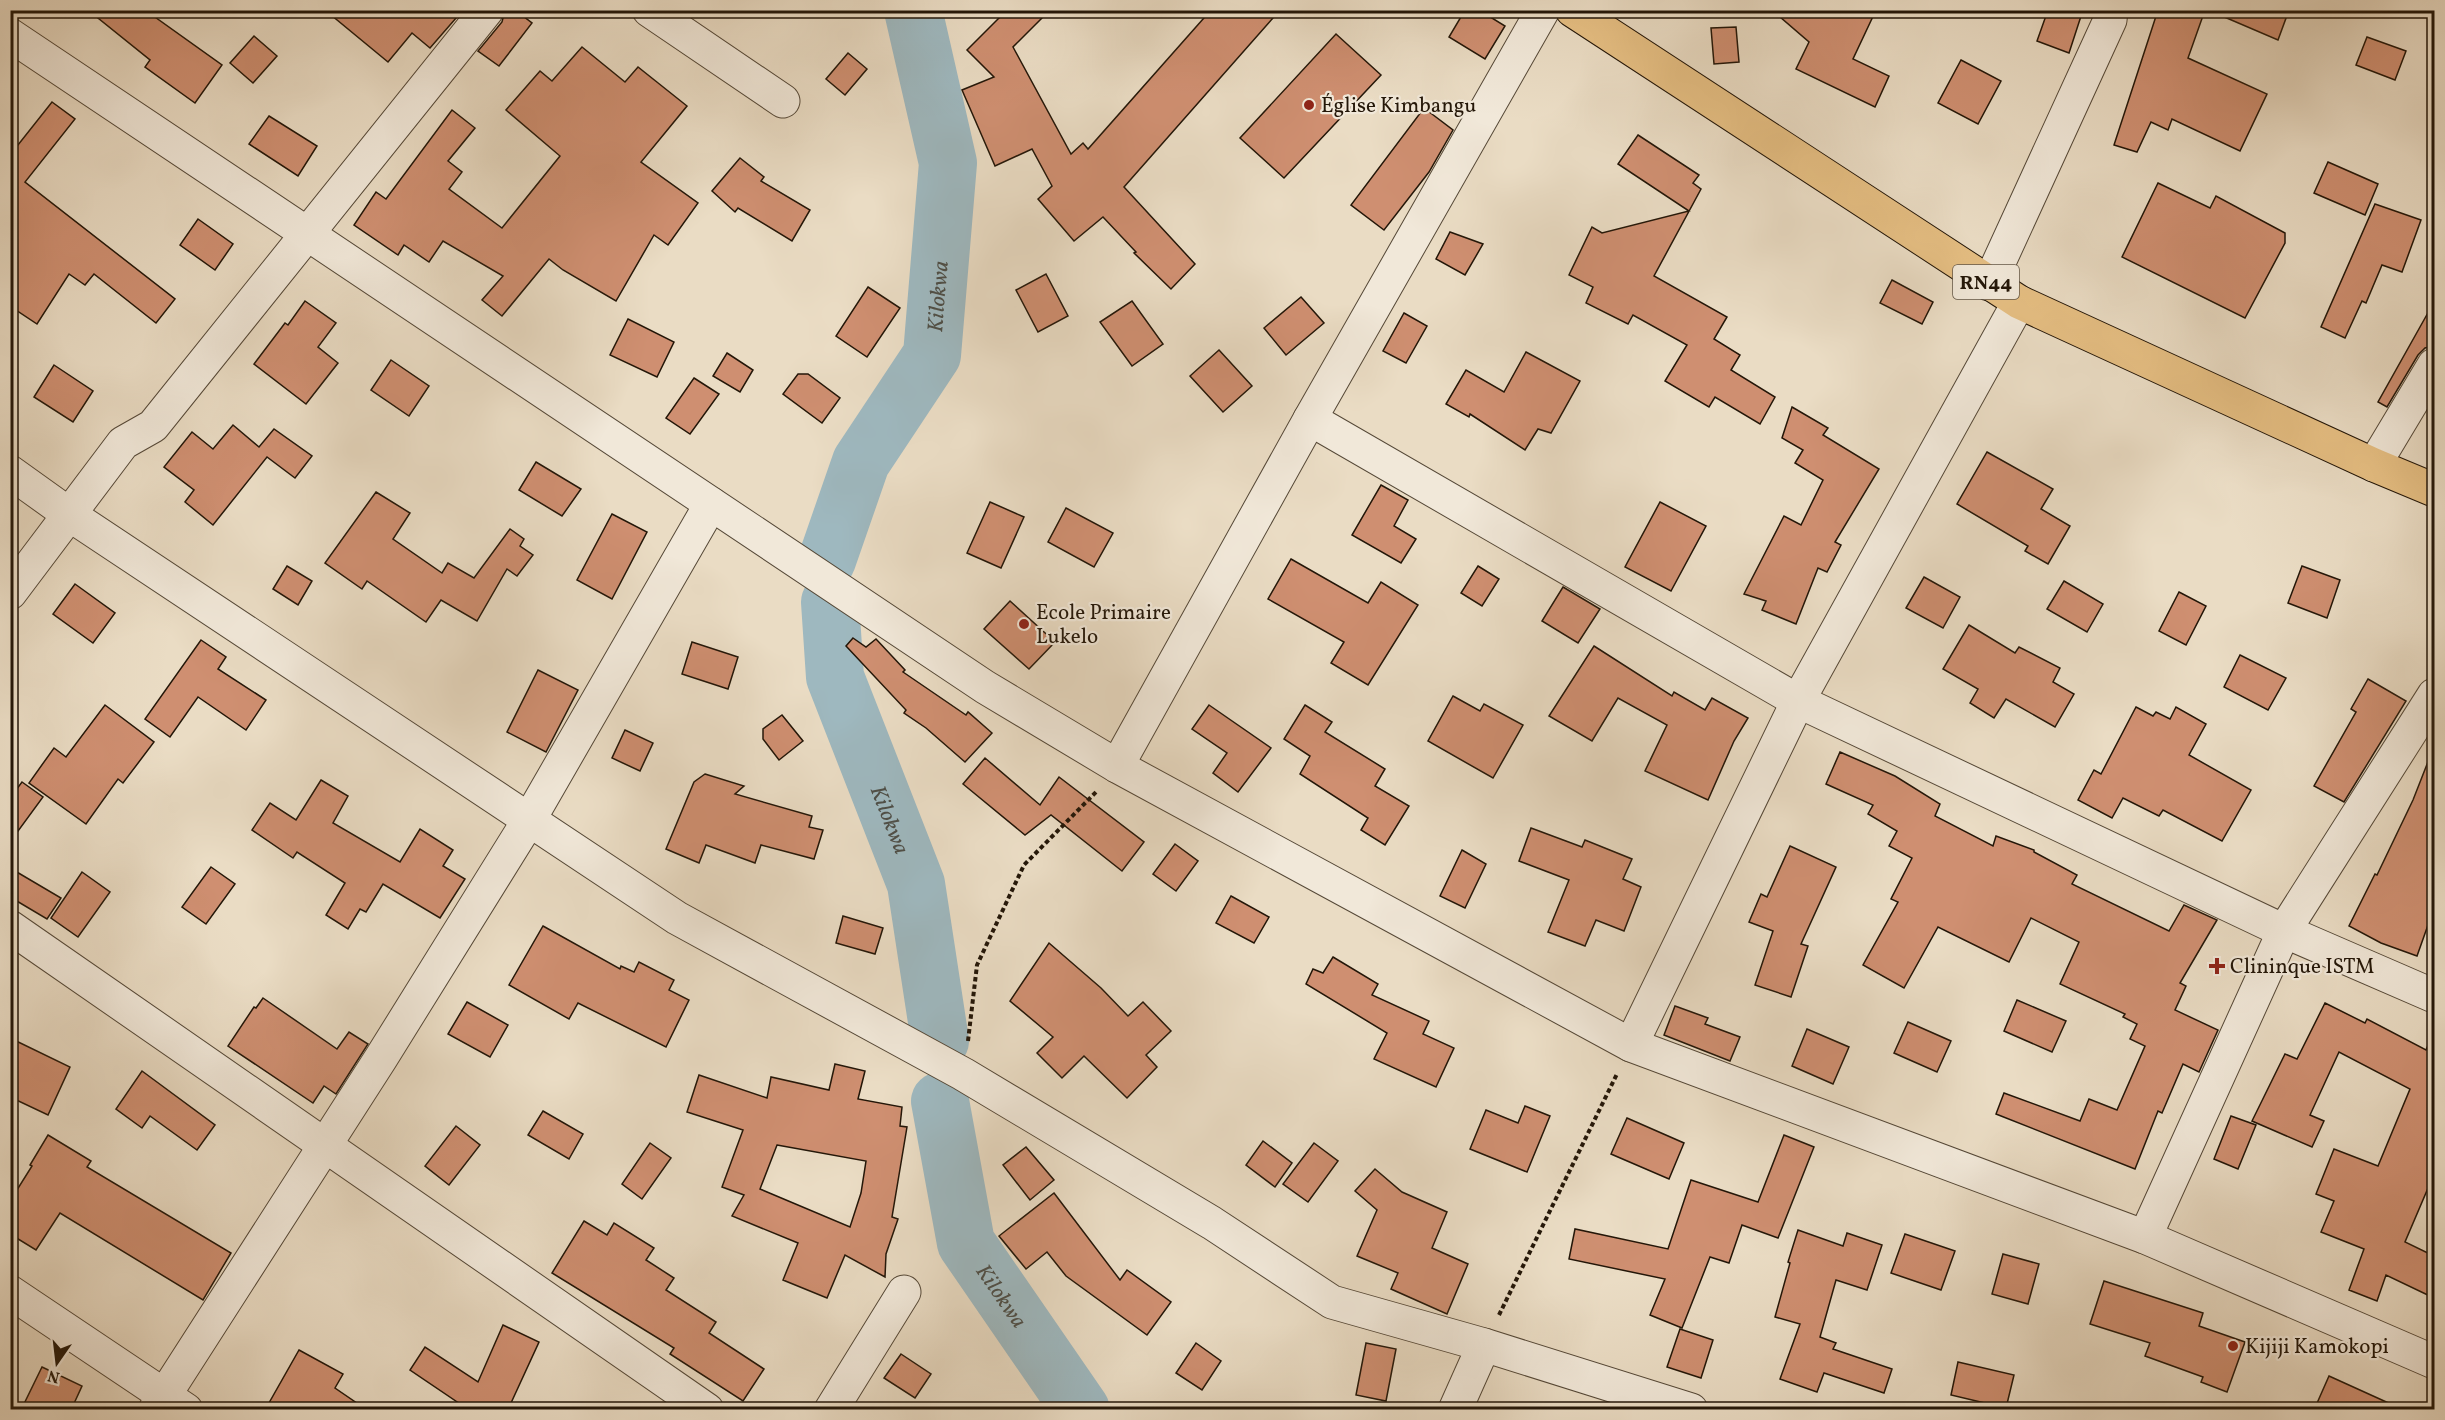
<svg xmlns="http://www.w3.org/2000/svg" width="2445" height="1420" font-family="Vollkorn,serif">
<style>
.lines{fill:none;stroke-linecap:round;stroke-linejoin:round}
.river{stroke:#9eb8bf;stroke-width:58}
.building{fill:#cf8f71;stroke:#231608;stroke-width:1.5;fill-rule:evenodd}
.minor-casing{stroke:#554837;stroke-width:35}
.major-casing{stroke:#231608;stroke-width:35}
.path{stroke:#231608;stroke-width:4;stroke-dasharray:4.5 3;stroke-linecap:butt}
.minor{stroke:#f1e8d9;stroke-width:33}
.major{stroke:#e5be82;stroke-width:33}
.poi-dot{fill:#8f2418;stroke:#f1e8d9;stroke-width:2}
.labels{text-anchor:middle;stroke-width:4.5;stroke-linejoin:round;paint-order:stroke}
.shield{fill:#f1e8d9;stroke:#615547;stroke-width:1.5}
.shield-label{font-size:20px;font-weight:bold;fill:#231608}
.poi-label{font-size:21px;fill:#231608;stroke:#f1e8d9;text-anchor:start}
.water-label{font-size:22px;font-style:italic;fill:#4e4f48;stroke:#f1e8d9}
</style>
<rect width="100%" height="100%" fill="#eadcc4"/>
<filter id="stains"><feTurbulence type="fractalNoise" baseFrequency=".00333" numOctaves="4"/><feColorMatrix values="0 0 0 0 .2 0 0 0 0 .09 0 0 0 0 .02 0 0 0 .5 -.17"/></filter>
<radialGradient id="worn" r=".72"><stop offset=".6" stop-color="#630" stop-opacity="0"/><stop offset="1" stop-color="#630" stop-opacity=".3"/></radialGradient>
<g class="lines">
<!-- river -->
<g class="river">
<path id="s1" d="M 827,560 L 861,462 L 932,355 L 948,163 L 913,10"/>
<path id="s2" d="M 830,602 L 835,677 L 916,884 L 940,1041"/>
<path id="s3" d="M 940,1101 L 966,1243 L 1081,1410"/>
</g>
</g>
<!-- building -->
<g class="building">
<polygon points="88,10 145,10 222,65 195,103 145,67 150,60"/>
<polygon points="325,10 463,10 430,48 412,33 388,62"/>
<polygon points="505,10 515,10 532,23 499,66 478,51 502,22"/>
<polygon points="1007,10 1050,10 1013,47 1071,154 1083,143 1088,149 1211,10 1280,10 1124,187 1195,264 1171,289 1134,253 1136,252 1103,217 1074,241 1038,199 1052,186 1032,149 995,166 962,90 994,77 967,50"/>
<polygon points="1465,10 1479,10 1505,26 1485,59 1449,37"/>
<polygon points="1772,10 1876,10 1853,59 1889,76 1875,107 1796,69 1809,42"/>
<polygon points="2048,10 2083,10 2069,53 2037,41"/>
<polygon points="2158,10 2205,10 2188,58 2267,94 2240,151 2172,119 2168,130 2151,122 2137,152 2114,145"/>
<polygon points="2208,10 2289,10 2278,40"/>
<polygon points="1736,27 1739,62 1714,64 1711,28"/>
<polygon points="1336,34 1381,75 1284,178 1240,138"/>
<polygon points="254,36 277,56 253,83 230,63"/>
<polygon points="2367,37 2406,51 2395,80 2356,65"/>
<polygon points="582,47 625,82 638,67 687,106 641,162 698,203 668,245 654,235 616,301 563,270 549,259 502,316 482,300 503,276 443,241 429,262 404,245 398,255 354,225 376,192 386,199 452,110 475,128 448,161 462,172 449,189 502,228 560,156 506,110 540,71 552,81"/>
<polygon points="848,53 867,69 845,95 826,79"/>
<polygon points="1961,60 2001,81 1978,124 1938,103"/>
<polygon points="52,102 75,119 25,182 175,299 156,323 94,274 85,285 69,274 37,324 10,306 10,155"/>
<polygon points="1424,108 1453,130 1429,172 1384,230 1351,205"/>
<polygon points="269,116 317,146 298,176 249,144"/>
<polygon points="1638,135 1699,175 1693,183 1701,189 1654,276 1727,317 1714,339 1740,355 1731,370 1775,397 1760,424 1715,397 1709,407 1665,381 1687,345 1633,315 1628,324 1586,303 1593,287 1569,275 1592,227 1602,233 1689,211 1618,164"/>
<polygon points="740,158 764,177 761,181 810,210 792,241 738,208 735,212 712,191"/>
<polygon points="2328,162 2378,184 2365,215 2314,193"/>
<polygon points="2158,183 2210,208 2216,196 2285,233 2285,243 2245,318 2122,257"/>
<polygon points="2375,204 2421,220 2402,272 2382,265 2366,303 2362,301 2345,338 2321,327"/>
<polygon points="198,219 233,244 215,270 180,245"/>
<polygon points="1450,232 1483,244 1465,275 1436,259"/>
<polygon points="1046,274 1068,316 1038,332 1016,290"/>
<polygon points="1892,280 1933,302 1922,324 1880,303"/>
<polygon points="868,287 900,308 867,357 836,336"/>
<polygon points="1301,297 1324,323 1286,355 1264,328"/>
<polygon points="305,301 336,323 318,347 338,363 306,404 254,364 285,323 288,325"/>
<polygon points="1132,301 1163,344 1132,366 1100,322"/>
<polygon points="2434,302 2434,346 2425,348 2418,355 2387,407 2378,402"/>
<polygon points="1404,313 1427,326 1406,363 1383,351"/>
<polygon points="628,319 674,342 657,377 610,355"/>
<polygon points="1219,350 1252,386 1223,412 1190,376"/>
<polygon points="1526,352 1580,381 1551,433 1538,429 1525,450 1470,414 1469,417 1446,404 1466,370 1504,392"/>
<polygon points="727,353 753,370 740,392 713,376"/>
<polygon points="391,360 429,386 409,416 371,390"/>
<polygon points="54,365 93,391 73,422 34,397"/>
<polygon points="798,374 808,374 840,398 822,423 783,394"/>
<polygon points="694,378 719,394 690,434 666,418"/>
<polygon points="1792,407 1828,428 1823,435 1879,469 1835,542 1841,545 1827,572 1818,568 1796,624 1762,610 1766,601 1744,594 1784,516 1801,525 1823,480 1795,463 1803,450 1782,438"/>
<polygon points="233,425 259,447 274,429 312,456 295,478 267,457 213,525 185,502 194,490 164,467 192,432 213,449"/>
<polygon points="1987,452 2053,489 2041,509 2070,526 2048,564 2025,551 2028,546 1957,504"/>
<polygon points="536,462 581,489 562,516 519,490"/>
<polygon points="1381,485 1408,500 1394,526 1416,539 1401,563 1352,535"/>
<polygon points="376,492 410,513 393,539 442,573 448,563 474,578 510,529 524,539 520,546 533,555 517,576 507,569 477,621 441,600 426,622 367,581 362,589 325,563"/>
<polygon points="990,502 1024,517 1001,568 967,553"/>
<polygon points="1660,502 1706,526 1671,591 1625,567"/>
<polygon points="1066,508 1113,533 1094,567 1048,542"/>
<polygon points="612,514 647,532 612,599 577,580"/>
<polygon points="1291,559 1368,603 1381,582 1418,605 1368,685 1331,663 1344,642 1268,599"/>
<polygon points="287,566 312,581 298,605 273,589"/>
<polygon points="1478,566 1499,579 1482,606 1461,593"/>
<polygon points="2302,566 2340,580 2327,618 2288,603"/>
<polygon points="1924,577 1960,597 1943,628 1906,608"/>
<polygon points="2064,581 2103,604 2087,632 2047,609"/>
<polygon points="75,584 115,613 93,643 53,614"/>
<polygon points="1563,587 1600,609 1578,643 1542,621"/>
<polygon points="2179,592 2206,606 2186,645 2159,631"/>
<polygon points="1010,601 1055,642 1029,669 984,629"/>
<polygon points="1969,625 2015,653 2019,647 2060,668 2053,682 2074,694 2055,727 2006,699 1994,718 1970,703 1978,689 1943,669"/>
<polygon points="853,638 866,647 876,639 905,670 903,672 966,715 968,712 992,733 965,762 926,728 904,713 906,710 846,646"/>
<polygon points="201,640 226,657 218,669 266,700 246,730 198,697 170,737 145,719"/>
<polygon points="692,642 738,657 728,689 682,674"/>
<polygon points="1594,646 1672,696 1674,692 1705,710 1712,698 1748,718 1734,741 1708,800 1645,771 1667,725 1618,698 1592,741 1549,716"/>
<polygon points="2240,655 2286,678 2268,710 2224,687"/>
<polygon points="538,670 578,690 546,752 507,732"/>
<polygon points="2368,679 2406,701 2344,802 2314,786 2356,712 2351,709"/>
<polygon points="1453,696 1480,711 1484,704 1523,725 1493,778 1428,741"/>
<polygon points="105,705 154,742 123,783 118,779 86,824 29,783 54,748 66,757"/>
<polygon points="1209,705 1271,748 1238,792 1213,773 1227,753 1192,729"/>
<polygon points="1305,705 1332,722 1325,732 1385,769 1375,786 1409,806 1385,845 1361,830 1368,818 1300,774 1310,756 1284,739"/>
<polygon points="2136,707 2153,716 2156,712 2170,719 2176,707 2206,724 2189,755 2251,790 2222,841 2163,810 2159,816 2123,798 2112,818 2078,800 2094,770 2101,774"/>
<polygon points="782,715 803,741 779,760 763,739 763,729"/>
<polygon points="625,730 653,743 640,771 612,758"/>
<polygon points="2433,749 2434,908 2417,956 2381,943 2349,926 2375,874 2377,875 2413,800"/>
<polygon points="1840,752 1895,776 1940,804 1935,816 1993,846 1996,836 2034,850 2034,852 2077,875 2072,884 2169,931 2184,905 2217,920 2180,983 2186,986 2175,1010 2218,1030 2199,1072 2183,1064 2162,1113 2158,1111 2135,1169 1996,1114 2004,1093 2080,1121 2089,1099 2117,1110 2145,1046 2130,1039 2137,1024 2123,1017 2125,1014 2060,984 2079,942 2031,918 2009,962 1938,927 1904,988 1863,965 1898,902 1891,899 1912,858 1889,846 1897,831 1868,814 1873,805 1826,784"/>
<polygon points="985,758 1040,805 1059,777 1144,842 1122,871 1051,815 1025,835 963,784"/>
<polygon points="705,774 744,786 735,794 812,816 809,827 823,830 814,859 761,845 755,863 706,845 699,863 666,849 694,782"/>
<polygon points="321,780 348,796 333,823 400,862 420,829 453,850 443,866 465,879 440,918 383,884 366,912 360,909 348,929 326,915 345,883 297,852 293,858 252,830 270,803 296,820"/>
<polygon points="22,782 43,797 10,842 10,798"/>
<polygon points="1531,828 1582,847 1585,840 1632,859 1623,879 1641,887 1624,931 1596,920 1585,946 1548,932 1569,880 1519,861"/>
<polygon points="1175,844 1198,861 1176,891 1153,874"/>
<polygon points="1790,846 1836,867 1801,944 1808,946 1791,997 1755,985 1773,931 1749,922 1761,894 1767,897"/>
<polygon points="1462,850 1486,864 1465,908 1440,896"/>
<polygon points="211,867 235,884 206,924 182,907"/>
<polygon points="10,868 61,898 47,919 10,897"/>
<polygon points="82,872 110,892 78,937 51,918"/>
<polygon points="1231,896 1269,917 1254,943 1216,923"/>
<polygon points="843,916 883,928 875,954 836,943"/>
<polygon points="543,926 620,969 621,966 634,972 639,962 674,980 669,990 689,1000 666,1047 578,1003 569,1019 509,985"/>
<polygon points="1049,943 1101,988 1128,1016 1143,1002 1171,1031 1146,1055 1157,1067 1127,1098 1084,1056 1062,1078 1037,1053 1053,1037 1010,1001"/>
<polygon points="1333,957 1378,984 1372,995 1429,1021 1423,1034 1454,1048 1436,1087 1374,1059 1387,1033 1306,984 1313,969 1323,973"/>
<polygon points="263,998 337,1049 349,1032 368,1044 336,1094 324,1086 313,1103 228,1046 254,1007 256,1008"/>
<polygon points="2017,1000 2066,1021 2052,1052 2004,1031"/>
<polygon points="467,1002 508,1025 490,1057 448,1034"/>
<polygon points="2325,1003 2365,1023 2367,1019 2426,1050 2434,1031 2434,1174 2405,1242 2434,1256 2434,1298 2386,1275 2377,1301 2349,1290 2364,1249 2321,1232 2334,1201 2316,1194 2334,1149 2378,1166 2410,1089 2339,1052 2310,1115 2324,1121 2312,1147 2252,1121 2285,1054 2297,1059"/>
<polygon points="1675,1006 1708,1018 1705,1024 1740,1037 1730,1061 1664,1035"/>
<polygon points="1908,1022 1951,1041 1937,1072 1894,1053"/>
<polygon points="1807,1029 1849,1047 1833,1084 1792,1066"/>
<polygon points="10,1038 70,1067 48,1115 10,1097"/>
<path d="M 835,1064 L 865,1071 L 858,1099 L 902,1107 L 900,1126 L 907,1127 L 892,1217 L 898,1219 L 886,1254 L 885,1277 L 845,1255 L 827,1298 L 783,1280 L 798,1243 L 732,1216 L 744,1195 L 722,1187 L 743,1130 L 687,1112 L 699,1075 L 767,1098 L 771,1077 L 829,1090 ZM 777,1145 L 866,1161 L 861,1193 L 850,1227 L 760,1189 Z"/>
<polygon points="142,1071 215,1125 197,1150 150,1116 142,1128 116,1109"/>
<polygon points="1525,1106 1550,1116 1527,1172 1470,1149 1486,1110 1518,1123"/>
<polygon points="543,1111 583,1134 569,1159 528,1135"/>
<polygon points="2231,1116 2256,1125 2238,1169 2214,1159"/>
<polygon points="1627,1118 1684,1143 1669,1179 1611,1154"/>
<polygon points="456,1126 480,1145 449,1185 425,1166"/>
<polygon points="48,1135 91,1161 87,1167 231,1253 203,1300 60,1213 36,1250 10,1234 10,1201 32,1166 30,1165"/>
<polygon points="1784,1135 1814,1147 1778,1238 1742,1225 1729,1263 1710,1257 1682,1328 1650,1315 1665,1279 1569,1259 1575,1229 1668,1249 1691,1180 1758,1202"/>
<polygon points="1263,1141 1292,1163 1275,1187 1246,1165"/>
<polygon points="650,1143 671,1158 642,1199 622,1184"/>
<polygon points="1314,1143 1338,1161 1308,1202 1283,1184"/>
<polygon points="1026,1147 1054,1180 1030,1200 1003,1165"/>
<polygon points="1375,1169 1402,1192 1447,1212 1432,1248 1468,1264 1447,1314 1391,1289 1398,1273 1357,1256 1377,1210 1355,1191"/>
<polygon points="1054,1193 1120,1280 1127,1270 1171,1302 1147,1335 1066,1276 1047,1252 1026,1269 999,1236"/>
<polygon points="584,1221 607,1235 614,1223 654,1248 646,1260 674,1278 666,1290 716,1322 709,1333 764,1369 743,1401 670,1354 674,1348 552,1273"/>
<polygon points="1798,1230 1843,1246 1847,1233 1882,1245 1867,1290 1836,1280 1820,1337 1836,1343 1833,1349 1892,1369 1884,1393 1824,1373 1817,1392 1780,1379 1800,1324 1775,1317 1790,1263 1788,1262"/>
<polygon points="1905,1234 1955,1251 1941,1290 1891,1273"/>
<polygon points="2003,1254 2039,1264 2028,1304 1992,1294"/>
<polygon points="2104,1281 2203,1313 2199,1326 2245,1342 2227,1392 2201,1382 2203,1377 2145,1356 2150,1343 2090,1324"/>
<polygon points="503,1325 539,1342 511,1403 520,1410 465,1410 466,1408 410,1370 425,1347 478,1382"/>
<polygon points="1680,1329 1713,1340 1701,1378 1667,1367"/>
<polygon points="1196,1343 1221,1361 1202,1390 1176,1373"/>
<polygon points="1366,1343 1396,1349 1386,1401 1356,1395"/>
<polygon points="299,1350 343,1374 335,1388 367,1410 265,1410"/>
<polygon points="901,1354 931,1374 915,1398 884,1378"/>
<polygon points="1958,1362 2014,1375 2006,1408 1951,1395"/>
<polygon points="42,1367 82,1386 71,1410 21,1410"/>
<polygon points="2329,1376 2404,1410 2314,1410"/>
</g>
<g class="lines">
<!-- minor casing -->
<g class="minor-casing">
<g id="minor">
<polyline points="649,10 783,101"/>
<polyline points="10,35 985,687 1117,766 1631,1045 2145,1237 2434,1362"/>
<polyline points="1989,284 2110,20 2111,10"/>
<polyline points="1310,419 1798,701 2284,931 2434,996"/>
<polyline points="2374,465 2434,365"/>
<polyline points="10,472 70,515 677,918 963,1074 1212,1223 1332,1302 1484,1345 1691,1410"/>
<polyline points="10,593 123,443 153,426 487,10"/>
<polyline points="1117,766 1310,419 1543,10"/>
<polyline points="10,927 707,1410"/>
<polyline points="1631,1045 1798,701 2019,302"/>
<polyline points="2145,1237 2284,931 2434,695"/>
<polyline points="10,1292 186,1410"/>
<polyline points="155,1410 381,1058 529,820 711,504"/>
<polyline points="831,1410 904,1292"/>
<polyline points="1455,1410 1484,1345"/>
</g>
</g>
<!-- major casing -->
<g class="major-casing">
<polyline id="major" points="1572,10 2019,302 2374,465 2434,490"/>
</g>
<!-- path -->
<g class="path">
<polyline points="968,1041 977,965 1024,865 1096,792"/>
<polyline points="1499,1315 1617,1074"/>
</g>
<!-- minor -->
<use href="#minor" class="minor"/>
<!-- major -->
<use href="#major" class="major"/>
</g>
<!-- markers -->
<g class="poi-dot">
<circle cx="1309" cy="105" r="6"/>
<circle cx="1024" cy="624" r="6"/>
<path d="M2214 957h6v6h6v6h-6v6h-6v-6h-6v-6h6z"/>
<circle cx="2233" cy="1346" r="6"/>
</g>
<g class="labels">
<!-- shield labels -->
<rect class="shield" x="1953" y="265" width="66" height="34" rx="4.5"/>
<g class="shield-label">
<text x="1986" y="289">RN44</text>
</g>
<!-- poi labels -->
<g class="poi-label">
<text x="1321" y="112">Église Kimbangu</text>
<text x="1036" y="619">Ecole Primaire<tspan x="1036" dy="24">Lukelo</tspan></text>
<text x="2230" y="973">Clininque ISTM</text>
<text x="2245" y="1353">Kijiji Kamokopi</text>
</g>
<!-- water labels -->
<g class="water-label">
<text dy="8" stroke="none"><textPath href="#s1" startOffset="291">Kilokwa</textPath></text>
<text dy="8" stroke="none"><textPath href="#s2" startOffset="228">Kilokwa</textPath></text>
<text dy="8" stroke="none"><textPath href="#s3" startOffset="208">Kilokwa</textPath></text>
</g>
</g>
<!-- margin -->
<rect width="2445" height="1420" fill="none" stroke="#eadcc4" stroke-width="36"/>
<rect x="12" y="12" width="2421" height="1396" fill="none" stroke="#231608" stroke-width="3"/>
<rect x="18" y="18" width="2409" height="1384" fill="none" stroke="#231608" stroke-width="1.5"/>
<!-- north arrow -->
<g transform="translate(57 1363) rotate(194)" stroke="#f1e8d9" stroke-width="4.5" paint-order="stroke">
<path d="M0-4.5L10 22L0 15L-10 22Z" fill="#231608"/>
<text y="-9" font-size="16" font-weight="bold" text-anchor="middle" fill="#231608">N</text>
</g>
<rect width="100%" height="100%" filter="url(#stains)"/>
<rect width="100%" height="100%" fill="url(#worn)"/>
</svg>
